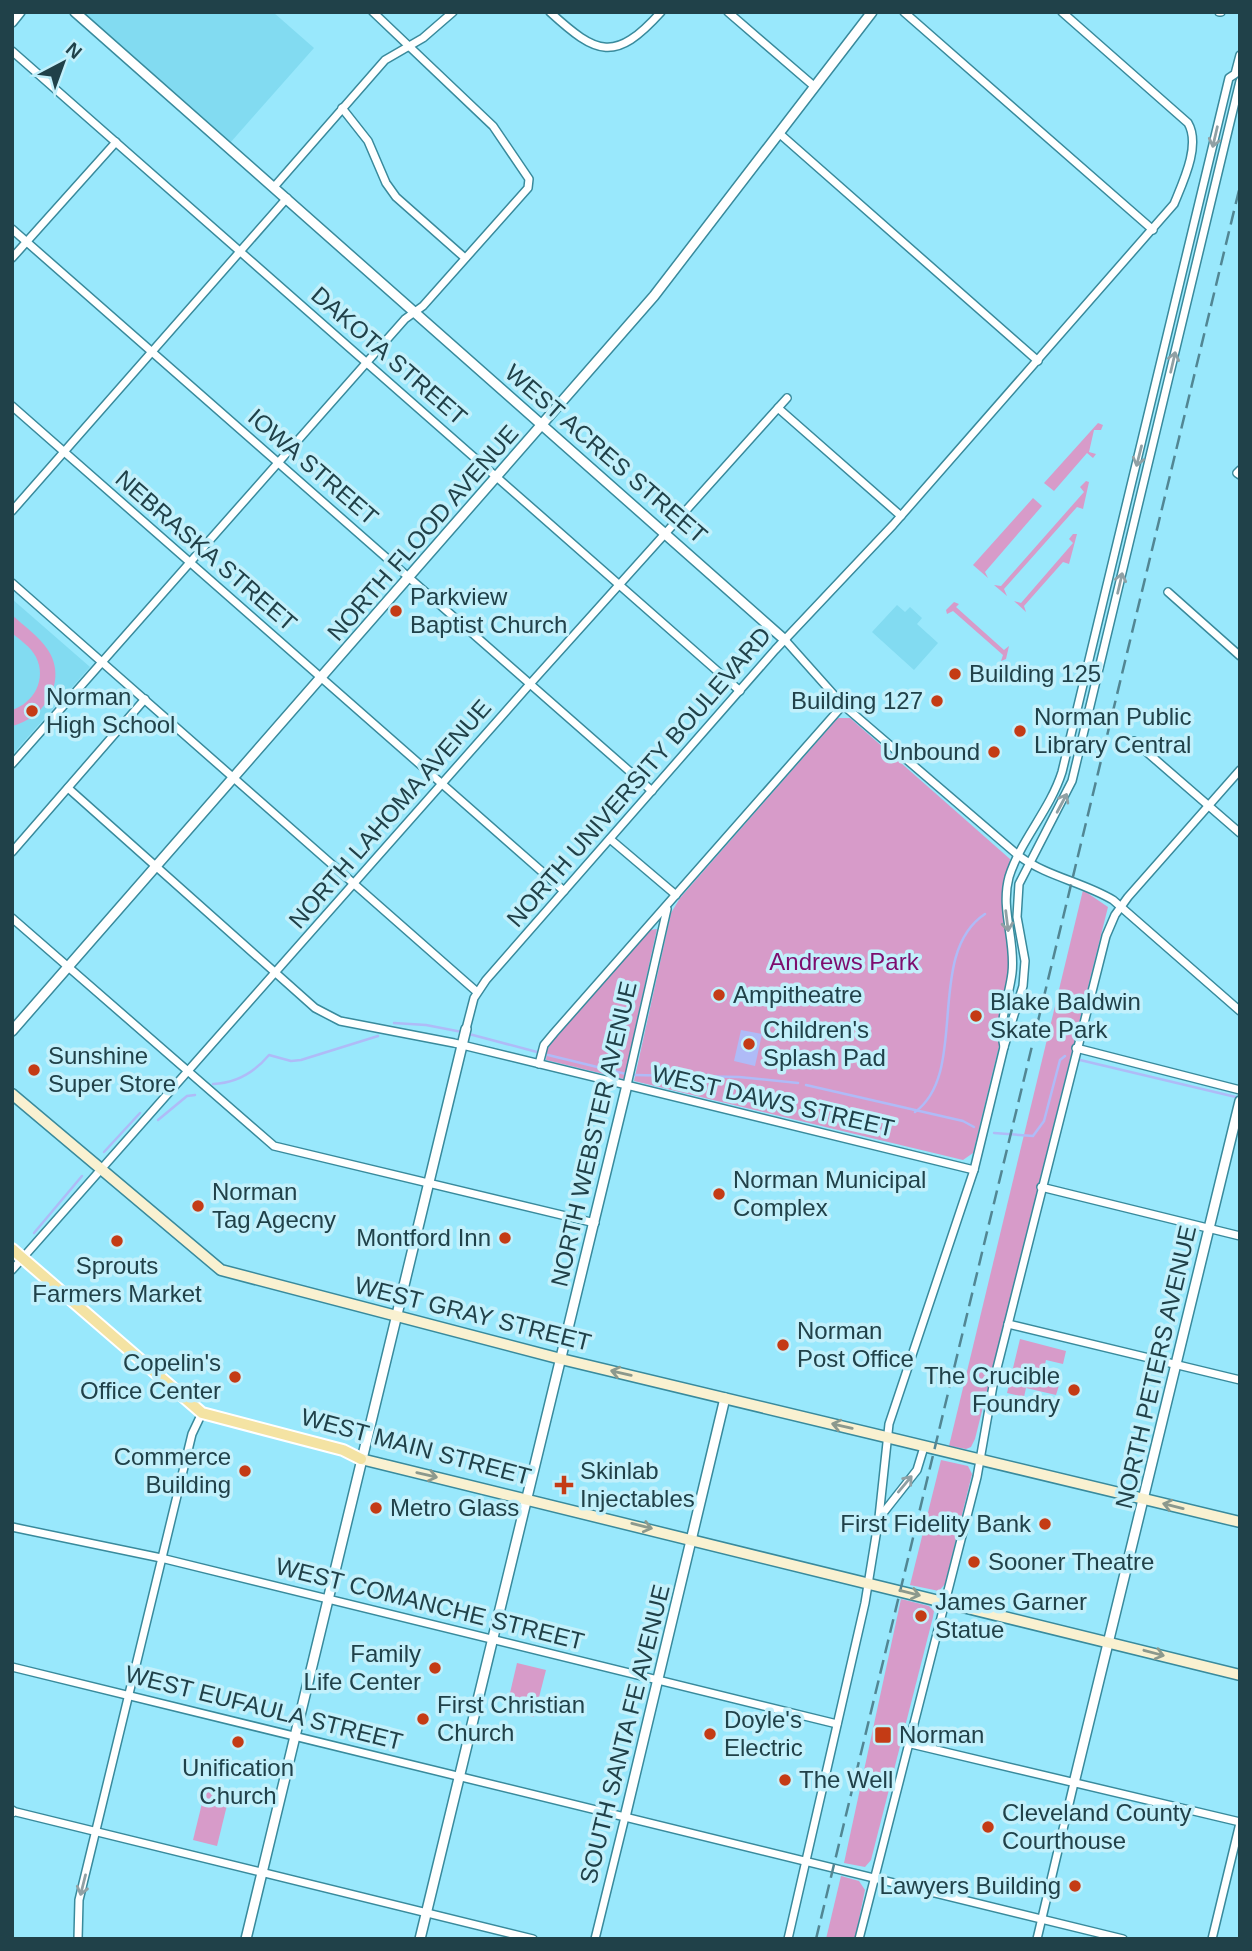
<svg xmlns="http://www.w3.org/2000/svg" width="1252" height="1951" font-family="Arial,sans-serif">
<style>
.built{fill:#82dbf1}
.green{fill:#d79bc9}
.water{fill:#afbbf7}
.lines{fill:none;stroke-linecap:round;stroke-linejoin:round}
.stream{stroke:#afbbf7;stroke-width:2.5}
.minor-casing{stroke:#398a9c;stroke-width:10}
.tertiary-casing{stroke:#398a9c;stroke-width:12}
.secondary-casing{stroke:#398a9c;stroke-width:13}
.primary-casing{stroke:#fff;stroke-width:14}
.minor{stroke:#fff;stroke-width:7}
.tertiary{stroke:#fff;stroke-width:9}
.secondary{stroke:#f9f1d1;stroke-width:10}
.primary{stroke:#f4e3a3;stroke-width:10}
.rail{stroke:#528693;stroke-width:2.5;stroke-dasharray:14 7;stroke-linecap:butt}
.oneway{stroke:#90a0a4}
.oneway2{stroke:#8c998d}
.poi-dot{fill:#c43b15;stroke:#c2f0fb;stroke-width:2.5}
.labels{text-anchor:middle;stroke-width:7;stroke-linejoin:round;paint-order:stroke}
.street-label{font-size:24px;fill:#204149;stroke:#c2f0fb}
.poi-label{font-size:24px;fill:#204149;stroke:#c2f0fb;text-anchor:start}
.park-label{font-size:24px;fill:#7d0d6e;stroke:#c2f0fb}
</style>
<rect width="100%" height="100%" fill="#99e8fc"/>
<!-- built -->
<g class="built">
<polygon points="82,12 273,12 314,48 230,143"/>
<polygon points="12,599 90,667 12,755"/>
<polygon points="897,605 905,612 910,607 922,618 917,624 938,643 914,670 872,632"/>
</g>
<!-- green -->
<g class="green">
<polygon points="1098,423 1103,425 1101,430 1094,430 1089,452 1096,454 1093,458 1087,453 1054,491 1044,483"/>
<polygon points="1086,481 1089,482 1083,509 1077,507 1004,589 1007,596 994,585 1001,586 1084,492 1080,487"/>
<polygon points="1033,498 1042,506 985,572 988,578 973,565"/>
<polygon points="1073,534 1077,534 1069,564 1063,562 1024,606 1026,612 1014,601 1021,603 1073,543 1069,539"/>
<polygon points="954,602 959,604 956,607 1004,650 1009,646 1006,659 1001,661 1003,655 953,611 947,614 946,610"/>
<path d="M 12,615 C 24,626 39,636 48,650 C 68,681 45,718 12,726 L 12,710 C 34,703 47,679 36,657 C 31,647 20,640 12,633 Z"/>
<polygon points="838,718 850,718 1010,859 1003,911 1010,963 999,1046 973,1153 963,1160 634,1081 671,913 680,898"/>
<polygon points="1083,890 1108,907 975,1439 971,1447 966,1449 949,1446"/>
<polygon points="657,929 624,1079 546,1060 547,1050 553,1040 650,930"/>
<polygon points="1020,1339 1066,1351 1063,1364 1046,1360 1041,1381 1056,1385 1061,1379 1056,1395 1026,1388 1024,1397 1007,1393"/>
<polygon points="941,1460 968,1466 972,1474 945,1584 939,1591 910,1585"/>
<polygon points="901,1599 929,1606 934,1611 933,1617 871,1860 865,1867 844,1863"/>
<polygon points="517,1663 546,1670 534,1717 506,1710"/>
<polygon points="205,1791 229,1797 217,1846 193,1840"/>
<polygon points="841,1876 859,1881 865,1890 855,1939 826,1939"/>
</g>
<!-- water -->
<polygon class="water" points="741,1030 762,1034 755,1066 734,1061"/>
<g class="lines">
<!-- stream -->
<g class="stream">
<polyline points="394,1023 426,1025 462,1032"/>
<polyline points="469,1034 537,1052"/>
<polyline points="548,1055 626,1074"/>
<polyline points="1080,1060 1240,1098"/>
<polyline points="633,1075 739,1077 798,1083"/>
<path d="M 213,1084 C 236,1083 254,1073 269,1055 L 291,1061 L 301,1060 L 378,1036"/>
<polyline points="806,1085 963,1121 974,1127"/>
<path d="M 915,1112 C 970,1072 924,954 985,914"/>
<polyline points="158,1120 187,1096 195,1095"/>
<polyline points="994,1133 1033,1136 1044,1121 1060,1060 1065,1056"/>
<polyline points="104,1152 140,1113"/>
<polyline points="34,1233 82,1176"/>
</g>
<!-- minor casing -->
<g class="minor-casing">
<g id="minor">
<path d="M 550,12 C 597,55 615,63 661,12"/>
<polyline points="728,12 815,87"/>
<polyline points="904,12 1153,230"/>
<polyline points="1219,12 1221,12"/>
<polyline points="12,51 740,691"/>
<polyline points="342,108 368,141 386,183 396,197 465,258"/>
<polyline points="780,134 1038,361"/>
<polyline points="274,187 385,60 423,38 453,12"/>
<polyline points="12,229 652,791"/>
<polyline points="12,258 116,142"/>
<polyline points="12,406 564,891"/>
<polyline points="778,408 901,516"/>
<polyline points="1240,470 1237,473 1240,475"/>
<polyline points="12,511 287,198"/>
<polyline points="12,583 477,992"/>
<polyline points="1168,592 1240,656"/>
<path d="M 785,640 L 843,705 L 1019,856 C 1048,877 1083,882 1113,900 L 1240,1011"/>
<polyline points="1134,741 1240,833"/>
<polyline points="12,764 405,319 423,306 528,188 529,179 493,126 373,12"/>
<polyline points="68,788 315,1008 340,1021 454,1043 974,1170"/>
<polyline points="610,839 676,895"/>
<polyline points="12,852 145,699"/>
<polyline points="12,918 274,1146 595,1223"/>
<path d="M 466,1029 L 474,998 L 486,980 L 775,650 L 893,525 L 1174,204 C 1183,182 1201,145 1188,123 L 1062,12"/>
<path d="M 1004,1047 C 998,1021 1009,998 1012,973 C 1016,940 1000,910 1009,877 C 1020,841 1050,810 1062,772 L 1229,78 L 1235,74 L 1240,55"/>
<polyline points="1076,1048 1240,1090"/>
<polyline points="539,1064 544,1045 554,1033 843,705"/>
<polyline points="627,1085 667,909"/>
<polyline points="1041,1187 1240,1236"/>
<polyline points="12,1270 530,684 787,398"/>
<polyline points="1008,1324 1240,1380"/>
<polyline points="880,1517 917,1470 924,1447"/>
<polyline points="12,1527 161,1558 837,1724"/>
<polyline points="12,1667 1123,1939"/>
<polyline points="907,1743 1240,1822"/>
<polyline points="12,1811 533,1939"/>
<polyline points="78,1939 79,1900 192,1434 202,1413"/>
<polyline points="595,1939 625,1817"/>
<polyline points="788,1939 865,1603 879,1517 889,1424 974,1170 1004,1047 1023,986 1025,961 1017,917 1019,884 1072,781 1240,81"/>
<polyline points="859,1939 977,1477 994,1380 1106,936 1115,915 1128,897 1240,770"/>
<polyline points="1037,1939 1074,1783"/>
<polyline points="1212,1939 1240,1823"/>
</g>
</g>
<!-- tertiary casing -->
<g class="tertiary-casing">
<g id="tertiary">
<polyline points="75,12 785,640"/>
<polyline points="12,22 20,12"/>
<polyline points="12,1031 654,296 872,12"/>
<polyline points="1074,1783 1240,1101"/>
<polyline points="12,1812 12,1811"/>
<polyline points="625,1817 725,1398"/>
<polyline points="246,1939 466,1029"/>
<polyline points="420,1939 627,1085"/>
</g>
</g>
<!-- secondary casing -->
<g class="secondary-casing">
<g id="secondary">
<polyline points="12,1094 221,1270 561,1359 1240,1522"/>
<polyline points="361,1459 1240,1675"/>
</g>
</g>
<!-- primary casing -->
<g class="primary-casing">
<polyline id="primary" points="12,1249 202,1413 343,1450 361,1459"/>
</g>
<!-- minor -->
<use href="#minor" class="minor"/>
<!-- tertiary -->
<use href="#tertiary" class="tertiary"/>
<!-- secondary -->
<use href="#secondary" class="secondary"/>
<!-- primary -->
<use href="#primary" class="primary"/>
<!-- rail -->
<polyline class="rail" points="816,1939 1240,186"/>
</g>
<!-- one-way arrows -->
<defs><path id="oneway-shaft" d="M-6 0H5M1.5-3L5.5 0L1.5 3" fill="none" stroke-width="1.6" stroke-linecap="round" stroke-linejoin="round" transform="scale(1.75)"/></defs>
<g class="oneway">
<use href="#oneway-shaft" transform="translate(1215 137) rotate(103)"/>
<use href="#oneway-shaft" transform="translate(1173 362) rotate(-77)"/>
<use href="#oneway-shaft" transform="translate(1139 456) rotate(104)"/>
<use href="#oneway-shaft" transform="translate(1120 583) rotate(-77)"/>
<use href="#oneway-shaft" transform="translate(1062 803) rotate(-62)"/>
<use href="#oneway-shaft" transform="translate(1007 921) rotate(83)"/>
<use href="#oneway-shaft" transform="translate(905 1484) rotate(-50)"/>
<use href="#oneway-shaft" transform="translate(83 1885) rotate(104)"/>
</g>
<g class="oneway2">
<use href="#oneway-shaft" transform="translate(621 1373) rotate(-167)"/>
<use href="#oneway-shaft" transform="translate(842 1426) rotate(-167)"/>
<use href="#oneway-shaft" transform="translate(427 1475) rotate(13)"/>
<use href="#oneway-shaft" transform="translate(1173 1506) rotate(-166)"/>
<use href="#oneway-shaft" transform="translate(642 1526) rotate(14)"/>
<use href="#oneway-shaft" transform="translate(910 1593) rotate(14)"/>
<use href="#oneway-shaft" transform="translate(1154 1653) rotate(15)"/>
</g>
<!-- markers -->
<g class="poi-dot">
<circle cx="396" cy="611" r="7"/>
<circle cx="955" cy="674" r="7"/>
<circle cx="937" cy="701" r="7"/>
<circle cx="32" cy="711" r="7"/>
<circle cx="1020" cy="731" r="7"/>
<circle cx="994" cy="752" r="7"/>
<circle cx="719" cy="995" r="7"/>
<circle cx="976" cy="1016" r="7"/>
<circle cx="749" cy="1044" r="7"/>
<circle cx="34" cy="1070" r="7"/>
<circle cx="719" cy="1194" r="7"/>
<circle cx="198" cy="1206" r="7"/>
<circle cx="505" cy="1238" r="7"/>
<circle cx="117" cy="1241" r="7"/>
<circle cx="783" cy="1345" r="7"/>
<circle cx="235" cy="1377" r="7"/>
<circle cx="1074" cy="1390" r="7"/>
<circle cx="245" cy="1471" r="7"/>
<path d="M560.5 1474.5h7v7h7v7h-7v7h-7v-7h-7v-7h7z"/>
<circle cx="376" cy="1508" r="7"/>
<circle cx="1045" cy="1524" r="7"/>
<circle cx="974" cy="1562" r="7"/>
<circle cx="921" cy="1616" r="7"/>
<circle cx="435" cy="1668" r="7"/>
<circle cx="423" cy="1719" r="7"/>
<circle cx="710" cy="1734" r="7"/>
<rect x="874" y="1726" width="18" height="18" rx="3.5"/>
<circle cx="238" cy="1742" r="7"/>
<circle cx="785" cy="1780" r="7"/>
<circle cx="988" cy="1827" r="7"/>
<circle cx="1075" cy="1886" r="7"/>
</g>
<g class="labels">
<!-- street labels -->
<g class="street-label">
<text transform="translate(389 356) rotate(41)" y="8">DAKOTA STREET</text>
<text transform="translate(606 454) rotate(41)" y="8">WEST ACRES STREET</text>
<text transform="translate(313 467) rotate(41)" y="8">IOWA STREET</text>
<text transform="translate(423 533) rotate(-49)" y="8">NORTH FLOOD AVENUE</text>
<text transform="translate(206 551) rotate(41)" y="8">NEBRASKA STREET</text>
<text transform="translate(639 777) rotate(-49)" y="8">NORTH UNIVERSITY BOULEVARD</text>
<text transform="translate(390 814) rotate(-49)" y="8">NORTH LAHOMA AVENUE</text>
<text transform="translate(773 1101) rotate(13)" y="8">WEST DAWS STREET</text>
<text transform="translate(594 1134) rotate(-77)" y="8">NORTH WEBSTER AVENUE</text>
<text transform="translate(473 1314) rotate(14)" y="8">WEST GRAY STREET</text>
<text transform="translate(1156 1367) rotate(-77)" y="8">NORTH PETERS AVENUE</text>
<text transform="translate(416 1447) rotate(15)" y="8">WEST MAIN STREET</text>
<text transform="translate(430 1604) rotate(14)" y="8">WEST COMANCHE STREET</text>
<text transform="translate(264 1708) rotate(14)" y="8">WEST EUFAULA STREET</text>
<text transform="translate(625 1734) rotate(-76)" y="8">SOUTH SANTA FE AVENUE</text>
</g>
<!-- poi labels -->
<g class="poi-label">
<text x="410" y="605">Parkview<tspan x="410" dy="28">Baptist Church</tspan></text>
<text x="969" y="682">Building 125</text>
<text x="46" y="705">Norman<tspan x="46" dy="28">High School</tspan></text>
<text x="923" y="709" text-anchor="end">Building 127</text>
<text x="1034" y="725">Norman Public<tspan x="1034" dy="28">Library Central</tspan></text>
<text x="980" y="760" text-anchor="end">Unbound</text>
<text x="733" y="1003">Ampitheatre</text>
<text x="990" y="1010">Blake Baldwin<tspan x="990" dy="28">Skate Park</tspan></text>
<text x="763" y="1038">Children's<tspan x="763" dy="28">Splash Pad</tspan></text>
<text x="48" y="1064">Sunshine<tspan x="48" dy="28">Super Store</tspan></text>
<text x="733" y="1188">Norman Municipal<tspan x="733" dy="28">Complex</tspan></text>
<text x="212" y="1200">Norman<tspan x="212" dy="28">Tag Agecny</tspan></text>
<text x="491" y="1246" text-anchor="end">Montford Inn</text>
<text x="117" y="1274" text-anchor="middle">Sprouts<tspan x="117" dy="28">Farmers Market</tspan></text>
<text x="797" y="1339">Norman<tspan x="797" dy="28">Post Office</tspan></text>
<text x="221" y="1371" text-anchor="end">Copelin's<tspan x="221" dy="28">Office Center</tspan></text>
<text x="1060" y="1384" text-anchor="end">The Crucible<tspan x="1060" dy="28">Foundry</tspan></text>
<text x="231" y="1465" text-anchor="end">Commerce<tspan x="231" dy="28">Building</tspan></text>
<text x="580" y="1479">Skinlab<tspan x="580" dy="28">Injectables</tspan></text>
<text x="390" y="1516">Metro Glass</text>
<text x="1031" y="1532" text-anchor="end">First Fidelity Bank</text>
<text x="988" y="1570">Sooner Theatre</text>
<text x="935" y="1610">James Garner<tspan x="935" dy="28">Statue</tspan></text>
<text x="421" y="1662" text-anchor="end">Family<tspan x="421" dy="28">Life Center</tspan></text>
<text x="437" y="1713">First Christian<tspan x="437" dy="28">Church</tspan></text>
<text x="724" y="1728">Doyle's<tspan x="724" dy="28">Electric</tspan></text>
<text x="899" y="1743">Norman</text>
<text x="238" y="1776" text-anchor="middle">Unification<tspan x="238" dy="28">Church</tspan></text>
<text x="799" y="1788">The Well</text>
<text x="1002" y="1821">Cleveland County<tspan x="1002" dy="28">Courthouse</tspan></text>
<text x="1061" y="1894" text-anchor="end">Lawyers Building</text>
</g>
<!-- park labels -->
<g class="park-label">
<text x="844" y="970">Andrews Park</text>
</g>
</g>
<!-- border -->
<rect width="1252" height="1951" fill="none" stroke="#204149" stroke-width="28"/>
<!-- north arrow -->
<g transform="translate(63 63) rotate(41)" stroke="#c2f0fb" stroke-width="5" paint-order="stroke">
<path d="M0-5L12 26L0 18L-12 26Z" fill="#204149"/>
<text y="-10" font-size="19" font-weight="bold" text-anchor="middle" fill="#204149">N</text>
</g>
</svg>
